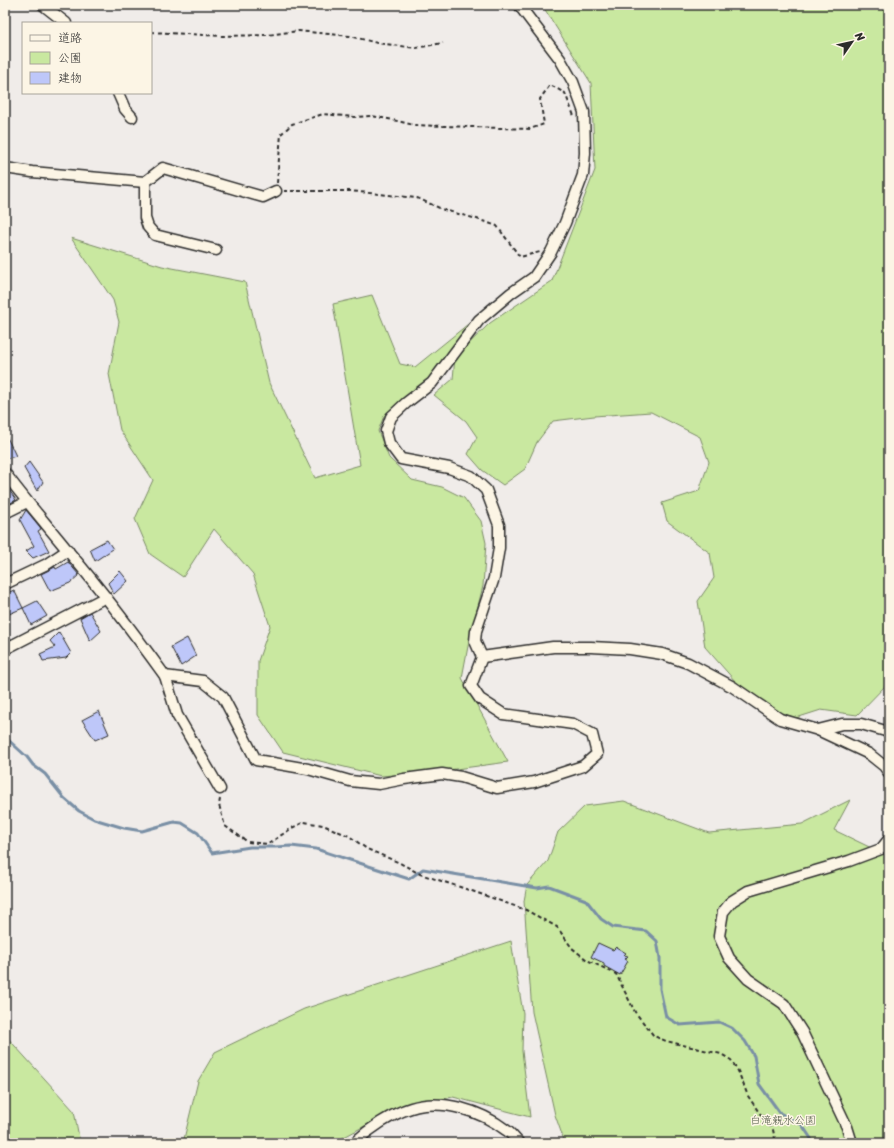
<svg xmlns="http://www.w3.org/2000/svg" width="894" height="1148" font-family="Sriracha,'Klee One',sans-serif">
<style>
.green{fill:#c9e8a0;stroke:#7a8a66}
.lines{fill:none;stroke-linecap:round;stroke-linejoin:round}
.stream{stroke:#798fa5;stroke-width:3}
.building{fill:#bec7f9;stroke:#2b2b2b}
.minor-casing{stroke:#2b2b2b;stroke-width:13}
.path{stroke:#2b2b2b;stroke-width:2;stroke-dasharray:4 3;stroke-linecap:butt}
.minor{stroke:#fcf5e5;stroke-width:10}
.labels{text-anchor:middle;stroke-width:3;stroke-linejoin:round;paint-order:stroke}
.park-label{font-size:11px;fill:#525a48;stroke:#fcf5e5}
</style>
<rect width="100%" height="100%" fill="#f0ece9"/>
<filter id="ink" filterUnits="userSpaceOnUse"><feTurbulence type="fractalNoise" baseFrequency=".025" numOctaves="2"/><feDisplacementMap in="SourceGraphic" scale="8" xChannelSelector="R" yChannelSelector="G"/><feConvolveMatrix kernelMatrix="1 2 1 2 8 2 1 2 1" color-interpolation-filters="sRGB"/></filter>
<g filter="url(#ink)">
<!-- green -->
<g class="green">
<polygon points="544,5 889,5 889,682 857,715 821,710 796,718 771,709 735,681 705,647 698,601 714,578 710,553 667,521 662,503 699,491 709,462 700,437 651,412 594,416 553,421 537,442 525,469 503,485 482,470 468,454 477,437 466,421 434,395 453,379 455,357 490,323 552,281 595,170 591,83 544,8"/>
<polygon points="71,238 162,266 245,282 269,383 315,478 360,465 333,304 372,295 400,364 415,367 499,299 431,380 384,416 378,431 389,458 412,480 442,487 464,498 481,521 486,543 483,586 469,641 462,678 508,762 441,771 381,776 283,752 258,715 258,661 270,626 253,574 214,529 183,577 150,554 135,519 153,480 120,430 109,374 119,322 113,300"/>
<polygon points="850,800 834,830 888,856 889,855 889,1143 565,1143 555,1115 532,1012 524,901 527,885 548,861 558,832 585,806 624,801 709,833 802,824"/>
<polygon points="511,941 523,1013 522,1051 530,1117 453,1097 398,1108 333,1143 183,1143 198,1081 215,1052 304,1009"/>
<polygon points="5,1035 74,1111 80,1143 5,1143"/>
</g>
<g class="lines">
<!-- stream -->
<polyline class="stream" points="5,737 27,757 33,765 45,774 64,798 79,811 94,819 124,828 142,831 174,822 182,823 198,833 212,853 250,847 275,847 291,846 316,849 409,879 423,869 537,888 549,886 586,900 601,919 613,927 646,931 657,941 660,958 660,989 666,1017 680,1025 719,1022 732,1028 745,1041 754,1056 759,1084 780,1113 802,1125 814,1143"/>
</g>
<!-- building -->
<g class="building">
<polygon points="5,433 16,456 5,459"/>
<polygon points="29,462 43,482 37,491 24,468"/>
<polygon points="5,484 16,500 5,506"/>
<polygon points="26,510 40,527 41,529 38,531 49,551 33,558 26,551 34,546 20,520"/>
<polygon points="107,540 113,549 95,561 90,549"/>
<polygon points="68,562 79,575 70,583 50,591 41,574 55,567 56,569"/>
<polygon points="120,571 128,581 114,594 108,583"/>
<polygon points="14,590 23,608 9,614 5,604 5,594"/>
<polygon points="37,601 47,616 31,625 23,608"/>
<polygon points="90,612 101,631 90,641 80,618"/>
<polygon points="59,632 71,653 66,658 43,661 40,654 55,647 50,641"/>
<polygon points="187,638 196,656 181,666 171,647"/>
<polygon points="99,711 109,734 95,740 82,720"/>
<polygon points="598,943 613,950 616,947 626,953 624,955 628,956 625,959 628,961 620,975 604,966 604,963 591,957"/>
</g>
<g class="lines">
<!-- minor casing -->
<g class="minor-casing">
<g id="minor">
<polyline points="43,5 66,23"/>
<polyline points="118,93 125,109 132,117"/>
<polyline points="5,168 32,172 145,182 163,168 263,197 276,191"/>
<polyline points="145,182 145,218 148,227 155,235 216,250"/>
<path d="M 5,473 C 25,500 47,525 68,551 C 102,591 134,633 165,676 L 203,681 L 223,697 L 256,760 L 308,769 L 350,781 L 379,784 L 404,779 L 442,774 L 461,777 L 497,788 L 534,782 L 583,766 L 597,754 L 592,734 L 573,724 L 503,714 L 480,699 L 471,686 L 482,657 L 475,641 L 476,631 L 494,578 L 499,548 L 499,525 L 486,490 L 471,476 L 449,468 L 401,459 L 389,443 L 386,431 L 391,417 L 406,403 L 432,383 L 479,320 L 511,293 L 534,277 L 551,252 L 565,223 L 583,175 L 585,153 L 584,112 L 573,82 L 560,59 L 519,5"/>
<polyline points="5,513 27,502"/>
<polyline points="5,584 47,564 68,550"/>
<polyline points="5,649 106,597"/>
<polyline points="482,657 553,647 591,647 630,649 662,654 688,663 733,687 780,719 818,730 869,754 884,766 889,773"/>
<polyline points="165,676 177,715 220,789"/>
<polyline points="818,730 842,724 861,724 889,732"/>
<path d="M 354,1143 C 369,1129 391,1114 411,1108 C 442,1098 481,1111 506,1130 C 511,1133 515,1139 519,1143"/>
<polyline points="852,1143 847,1127 802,1032 784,1004 748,979 729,958 719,936 723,912 732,901 748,891 849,861 881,849 889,839"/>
</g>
</g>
<!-- path -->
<g class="path">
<polyline points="151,32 222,36 267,35 298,31 350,36 377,43 416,48 443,43"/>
<polyline points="277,183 281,134 292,124 323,114 354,117 372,116 393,120 414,125 530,129 544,124 540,99 550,85 565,93 574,116"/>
<polyline points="284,191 350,191 417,198 444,210 477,219 497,226 520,257 540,252"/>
<polyline points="220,799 219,805 225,826 248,842 268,844 292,828 304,822 323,825 349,836 367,849 400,863 420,874 472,891 526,910 557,927 572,948 587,960 616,974 635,1012 654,1036 666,1041 721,1054 731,1060 738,1071 748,1096 758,1111 773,1130 776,1143"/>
</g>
<!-- minor -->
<use href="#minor" class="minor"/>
</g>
</g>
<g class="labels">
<!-- park labels -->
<g class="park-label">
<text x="783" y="1124">白滝親水公園</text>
</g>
</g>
<!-- margin -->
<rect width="894" height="1148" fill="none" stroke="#fcf5e5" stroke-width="20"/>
<rect x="10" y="10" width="874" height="1128" fill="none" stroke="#2b2b2b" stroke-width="1.5" filter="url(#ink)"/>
<!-- legend -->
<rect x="22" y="22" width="130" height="72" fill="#fcf5e5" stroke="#a8a49b"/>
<rect x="30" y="35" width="20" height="6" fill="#fcf5e5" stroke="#a8a49b"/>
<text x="58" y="42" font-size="12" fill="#2b2b2b">道路</text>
<rect x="30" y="52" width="20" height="12" fill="#c9e8a0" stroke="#a8a49b"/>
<text x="58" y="62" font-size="12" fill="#2b2b2b">公園</text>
<rect x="30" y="72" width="20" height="12" fill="#bec7f9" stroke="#a8a49b"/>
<text x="58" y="82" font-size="12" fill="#2b2b2b">建物</text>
<!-- north arrow -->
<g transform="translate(852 42) rotate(56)" stroke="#fcf5e5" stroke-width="3" paint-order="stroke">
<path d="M0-3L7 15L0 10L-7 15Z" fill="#2b2b2b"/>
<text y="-6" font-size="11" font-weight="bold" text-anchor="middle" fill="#2b2b2b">N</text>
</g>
</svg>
